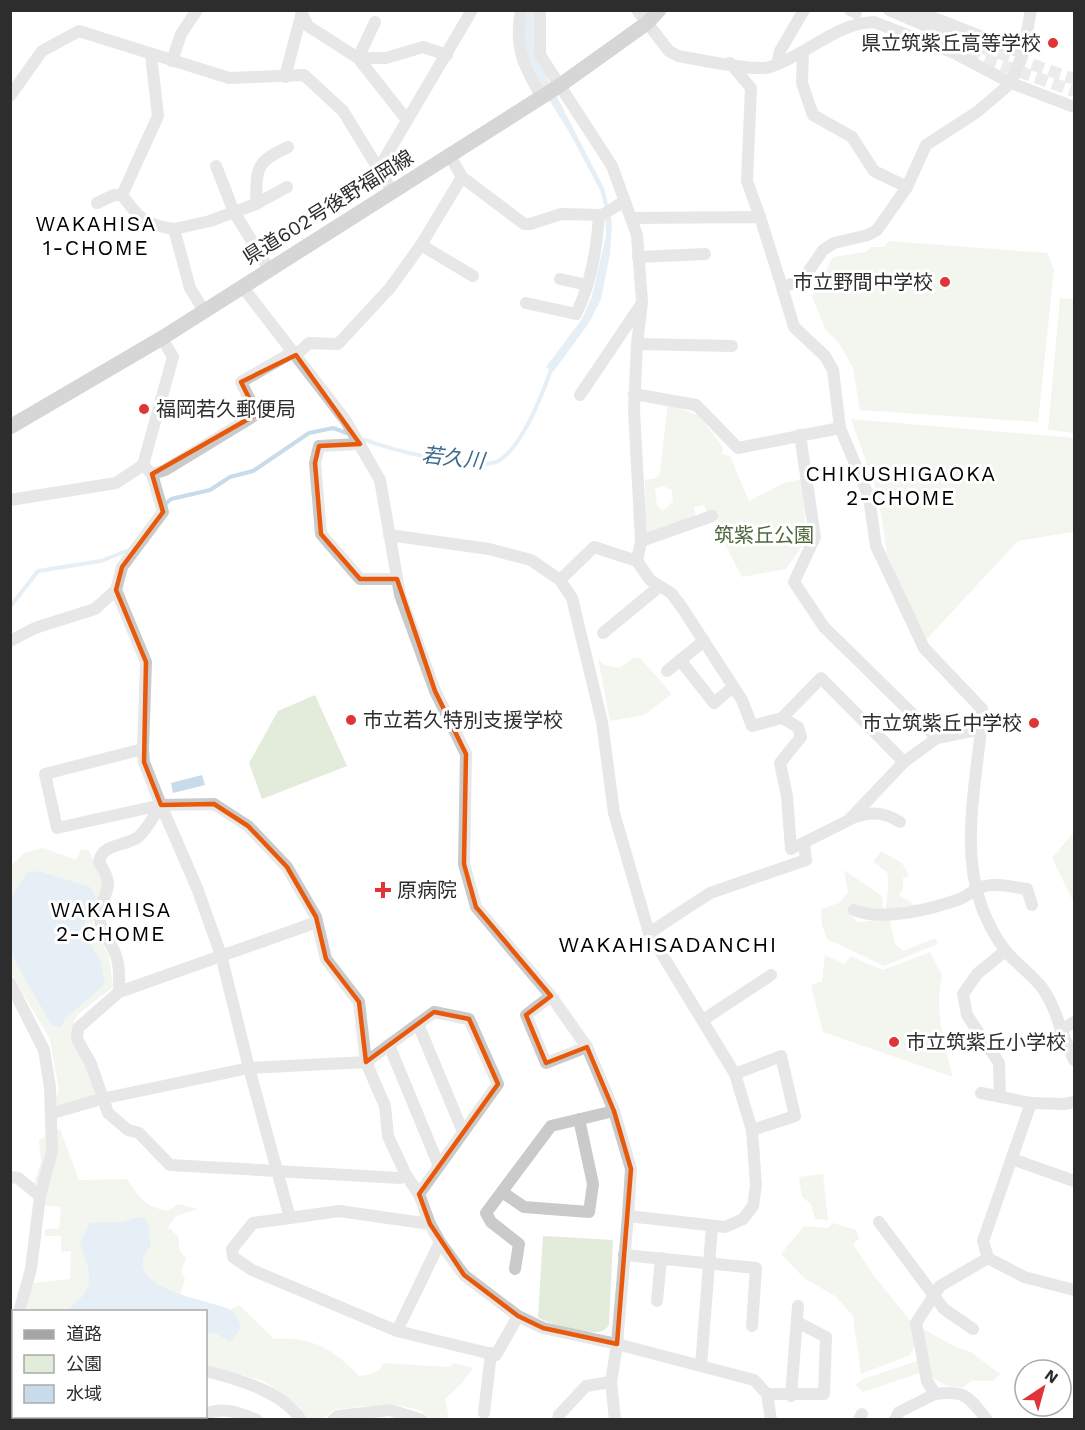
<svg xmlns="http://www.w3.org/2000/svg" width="1085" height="1430" font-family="'Work Sans','Noto Sans JP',sans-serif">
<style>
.green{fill:#e3ebdb;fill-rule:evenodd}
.water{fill:#c8dbea}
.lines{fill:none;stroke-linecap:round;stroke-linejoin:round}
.stream{stroke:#c8dbea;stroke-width:4}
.minor-tunnel{stroke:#d5d5d5;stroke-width:12;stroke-dasharray:12 6;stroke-linecap:butt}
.minor{stroke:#cacaca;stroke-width:12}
.major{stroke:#a5a5a5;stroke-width:15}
.marked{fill:none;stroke:#e8590c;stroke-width:4.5;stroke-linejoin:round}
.poi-dot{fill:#df3538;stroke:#fff;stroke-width:2}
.labels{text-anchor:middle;stroke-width:6;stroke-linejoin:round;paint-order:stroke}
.poi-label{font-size:20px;fill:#2d2d2d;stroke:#fff;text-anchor:start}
.street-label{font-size:20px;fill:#2d2d2d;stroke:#fff}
.park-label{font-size:20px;fill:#4e673c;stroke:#fff}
.neighbourhood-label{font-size:21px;letter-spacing:1.5px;fill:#000;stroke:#fff}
.water-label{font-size:21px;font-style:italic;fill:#3e6a8d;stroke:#fff}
.quarter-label{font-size:22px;letter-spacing:1.5px;fill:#000;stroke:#fff}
</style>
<rect width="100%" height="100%" fill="#fff"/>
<!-- green -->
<g class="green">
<polygon points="889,241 1047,253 1054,269 1038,422 860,410 853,368 839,343 826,330 812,297 833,257 866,252 871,247 884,247"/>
<polygon points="1060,298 1074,299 1074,433 1048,430"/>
<path d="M 668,403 L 699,416 L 723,447 L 722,454 L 730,456 L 749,501 L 784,483 L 803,479 L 806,541 L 786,569 L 742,577 L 726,546 L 717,517 L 707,512 L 704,505 L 694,507 L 696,518 L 650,535 L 644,533 L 645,480 L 656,478 L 660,472 ZM 663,486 L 672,490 L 673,501 L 663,511 L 657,506 L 655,488 Z"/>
<polygon points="851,419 1074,438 1073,532 1018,541 925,641 887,554 878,495"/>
<polygon points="598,658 604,665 620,668 633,658 640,658 672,694 644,715 610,721"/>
<polygon points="315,695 347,766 262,799 249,763 278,711"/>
<polygon points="1074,832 1074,903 1052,858"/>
<polygon points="43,848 76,860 81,849 88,850 104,882 93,916 93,926 109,956 113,987 77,1015 71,1029 79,1048 89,1064 95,1097 59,1108 55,1100 59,1091 50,1039 11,973 11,866 24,853"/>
<path d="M 881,851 L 902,863 L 909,876 L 903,878 L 903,888 L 899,895 L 915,905 L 886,911 C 886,897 890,885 887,872 L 873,862 Z"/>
<polygon points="844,870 882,896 883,909 852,907 851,916 858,922 890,919 895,944 903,951 935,938 938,944 884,966 827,939 822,925 821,909 839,903 848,893"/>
<path d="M 930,952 L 942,975 C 934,1013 944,1040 953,1077 L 823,1032 L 811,985 L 822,981 L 825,955 L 845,964 L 850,956 L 883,970 Z"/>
<path d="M 60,1129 L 79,1180 L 127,1179 C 138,1197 146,1207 168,1211 L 178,1204 L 197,1209 L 176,1216 L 168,1227 L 178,1236 L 180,1251 L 186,1258 L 181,1271 L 185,1279 L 180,1295 L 135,1312 L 27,1311 L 26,1298 L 33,1283 L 70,1279 L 71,1251 L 61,1252 L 61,1236 L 45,1236 L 45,1229 L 59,1229 L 61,1207 L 41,1205 L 47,1189 L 34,1183 L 41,1162 L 39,1140 Z"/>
<polygon points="823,1174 828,1220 815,1219 811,1204 802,1197 799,1177"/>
<polygon points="833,1223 856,1230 859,1239 853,1244 874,1276 912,1323 915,1346 910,1355 861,1374 853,1316 835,1296 804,1278 781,1254 804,1226 828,1228"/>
<path d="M 543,1236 L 613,1240 L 609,1325 C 606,1329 603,1332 598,1332 C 585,1333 548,1325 538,1317 Z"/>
<path d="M 239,1305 L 274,1339 C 312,1336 334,1350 359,1376 C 369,1375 380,1373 384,1363 L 449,1367 L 454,1363 L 473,1368 L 461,1384 L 445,1399 L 449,1417 L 431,1419 L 420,1410 L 390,1404 L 336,1409 L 322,1419 L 293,1419 L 301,1408 L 264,1381 L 206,1365 L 206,1335 L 214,1333 L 230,1342 L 240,1328 L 238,1318 L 231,1309 Z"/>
<polygon points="923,1329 956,1347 971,1352 1000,1374 993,1381 972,1381 962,1388 948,1386 932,1378"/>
<polygon points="920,1360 922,1372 863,1392 855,1385 863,1379"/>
</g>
<!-- water -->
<g class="water">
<polygon points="525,11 537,11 539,62 604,188 612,222 610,254 601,299 589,323 553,372 546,367 582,319 592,296 606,236 605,208 600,190 569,132 528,66 522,38"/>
<polygon points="202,775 205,785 173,793 171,783"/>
<polygon points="39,871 90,887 96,897 82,930 101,962 105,984 64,1020 61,1028 51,1024 11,954 11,897 27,873"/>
<path d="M 138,1217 L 144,1218 L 149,1224 L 148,1235 L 151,1244 C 150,1248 146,1252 144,1256 C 131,1291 213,1301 229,1309 C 237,1312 239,1321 241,1328 L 230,1342 L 214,1333 L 206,1335 L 206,1312 L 68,1311 C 72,1305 80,1300 84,1294 C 96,1278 84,1259 80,1243 L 90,1223 L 123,1222 Z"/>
</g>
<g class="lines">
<!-- stream -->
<g class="stream">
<path d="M 360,438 C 386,448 474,473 498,461 C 522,448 542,395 551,370"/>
<polyline points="163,506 171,499 210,490 230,477 253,471 309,433 333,428 350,434"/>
<polyline points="10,607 38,571 101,561 126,551"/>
</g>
<!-- minor-tunnel -->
<g class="minor-tunnel">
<polyline points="947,35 1074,79"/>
<polyline points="951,47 1074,91"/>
</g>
<!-- minor -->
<g class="minor">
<path d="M 521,10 C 514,47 523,65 541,96"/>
<polyline points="540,10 540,55 612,166 637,235 642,302 637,344 634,410 641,541 637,561"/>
<path d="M 637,10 L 669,51 L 678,56 C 697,59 755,72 770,67 C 806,56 835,23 874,22 L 954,53 L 1011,83 L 1074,107"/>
<polyline points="850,10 856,13"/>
<polyline points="889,10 947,35"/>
<polyline points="914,10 1023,53"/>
<polyline points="302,14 308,26 358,58 407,120"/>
<polyline points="375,22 358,58 386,58 423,47 447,55"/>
<polyline points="803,52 802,83 813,115 852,137 874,171 907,187"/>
<polyline points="954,53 962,30"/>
<polyline points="172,61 181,34 197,10"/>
<polyline points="730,63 751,88 747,181 760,217"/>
<polyline points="777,64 780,51 804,10"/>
<polyline points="285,77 302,12"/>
<polyline points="10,96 42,51 79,31 229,78 304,75 343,111 392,191"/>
<polyline points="449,154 462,177 524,224 530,224 561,214 602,215 623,202"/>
<polyline points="216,166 234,212 269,269"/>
<polyline points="379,168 472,10"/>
<path d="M 122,195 C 139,218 145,225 174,229 L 190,288 L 204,311"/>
<polyline points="97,203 114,195 122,195 158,116 151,55"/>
<polyline points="256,204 287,187"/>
<polyline points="631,218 760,217 782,287"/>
<path d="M 174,229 L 210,221 L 256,204 C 257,168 254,163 288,147"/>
<polyline points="421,245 473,276"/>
<polyline points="638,257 705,254"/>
<polyline points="560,279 587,285"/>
<polyline points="242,286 346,421 380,480 400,595 435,691 466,754 464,864 476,907 551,996 587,1047 614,1111 631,1169 628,1216 725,1227 743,1219 753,1206 756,1185 752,1130 735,1074 649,933 614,813 602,722 572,598 560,580 531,560 489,549 389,535"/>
<path d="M 526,303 L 576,314 C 591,284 597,249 599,215"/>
<path d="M 162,338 L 173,357 L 143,465 L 152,474 L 163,512 L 122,567 L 116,590 L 146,662 L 143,749 L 144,762 L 161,805 C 154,815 147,830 138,837 C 125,847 102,843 99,862 C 120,894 97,892 100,920 C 101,934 114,945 117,959 C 120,969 119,981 119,992 L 78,1028 L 77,1039 L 91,1064 L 108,1113 L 128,1130 L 139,1133 L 170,1165 L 400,1178 L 406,1175"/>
<polyline points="637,344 732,346"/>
<polyline points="296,355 309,343 338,344 390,288 421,245 462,177"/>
<polyline points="634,394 696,405 738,448 840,428"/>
<polyline points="580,395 640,306"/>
<polyline points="800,435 815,537 794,582 824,627 937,738"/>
<polyline points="360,444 319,446 315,463 321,534 360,579 397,579"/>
<polyline points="152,474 165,470 257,414 241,382 293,352"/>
<polyline points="10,500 116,483 143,465"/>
<polyline points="641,541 712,516"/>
<polyline points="560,580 594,547 637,561 650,580 671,593 681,606 742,700 752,726 782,718 821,678 904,762 937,738 981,729 982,709 924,648 876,546 869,497 840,428 833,370 825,356 794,327 782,287 802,281 823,250 834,243 868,235 877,230 907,187 926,145 977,112 1011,83 1023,53 1031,10"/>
<polyline points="603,633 660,586"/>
<polyline points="10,641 35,628 95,609 116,590"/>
<polyline points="680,660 714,703 733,687"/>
<polyline points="667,671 704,641"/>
<polyline points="782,718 798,727 801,737 780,763 787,796 791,849 849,820 904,762"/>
<path d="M 981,729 C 973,807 954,882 1005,950 C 1016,964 1032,974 1043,989 C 1052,1002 1057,1016 1061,1030"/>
<polyline points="143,749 45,774 57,828 161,805"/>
<path d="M 853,818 C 871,811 884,812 900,822"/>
<path d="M 854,910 C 882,922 932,909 960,899 C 968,896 976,887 985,886 C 998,883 1013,887 1027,889 L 1032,905"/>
<polyline points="649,933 710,893 806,860 804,843"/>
<polyline points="10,983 44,1050 50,1087 52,1151 40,1196"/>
<polyline points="119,992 317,922"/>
<polyline points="551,996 526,1015 546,1063 587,1047"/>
<polyline points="703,1020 771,975"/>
<polyline points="1074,1022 1061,1030 1074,1060"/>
<polyline points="418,1024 463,1132"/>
<polyline points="389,1045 439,1166"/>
<polyline points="366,1062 249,1068 221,955 197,888 161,805 214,804 248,826 287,867 316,917 326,959 359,1002 366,1062 385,1106 388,1136 406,1175 419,1194 498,1084 469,1019 434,1012 366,1062"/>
<polyline points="735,1074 781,1056 795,1116 752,1130"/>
<polyline points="981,1093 1031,1103 983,1241 988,1258"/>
<polyline points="1000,1097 999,1063 967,1015 963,994 977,974 1005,951"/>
<polyline points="1031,1103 1064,1104 1074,1102"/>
<polyline points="53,1113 101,1099 249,1068 290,1218 339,1211 430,1224 419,1194"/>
<polyline points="1012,1159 1074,1181"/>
<polyline points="10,1177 18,1178 40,1196 31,1269 19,1312"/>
<polyline points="502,1192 524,1207 589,1212 593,1184 579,1119"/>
<polyline points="628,1216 617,1344 754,1380 767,1394 771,1420"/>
<polyline points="290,1218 253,1223 232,1249 233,1257 252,1270 397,1331"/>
<polyline points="879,1222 944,1309 973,1329"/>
<polyline points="430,1224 440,1242 397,1331 496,1355 518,1316 464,1275 440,1242"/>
<polyline points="624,1255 756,1268 752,1326"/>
<polyline points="515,1269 519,1244 491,1222 486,1213 551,1126 614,1111"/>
<polyline points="657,1301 661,1258"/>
<polyline points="518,1316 543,1328 617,1344 611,1382 615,1420"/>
<polyline points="701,1366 712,1226"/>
<path d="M 206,1371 C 237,1379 282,1391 301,1420"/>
<polyline points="10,1384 14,1378"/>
<polyline points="767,1394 824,1394 826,1337 797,1322"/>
<polyline points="791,1396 798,1306"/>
<polyline points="10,1413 14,1413"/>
<polyline points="484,1413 491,1353"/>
<path d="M 206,1414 C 223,1406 240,1413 257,1420"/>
<polyline points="333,1420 338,1416 390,1410 422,1420"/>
<polyline points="558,1420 559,1415 586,1386 611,1382"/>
<polyline points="859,1420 862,1414"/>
<polyline points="895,1420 899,1412 935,1394"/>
<path d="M 987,1420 C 969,1397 966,1390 935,1394 L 927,1381 L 916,1323 L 940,1286 L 988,1258 L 1024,1277 L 1074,1290"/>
</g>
<!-- major -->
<polyline class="major" points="10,427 162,338 559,86 647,23 659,10"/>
</g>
<!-- marked area -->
<path d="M0 0H1085V1430H0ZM 296,355 L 360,444 L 319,446 L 315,463 L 321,534 L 360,579 L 397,579 L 435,691 L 466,754 L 464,864 L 476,907 L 551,996 L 526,1015 L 546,1063 L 587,1047 L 614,1111 L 631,1169 L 617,1344 L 543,1328 L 518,1316 L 464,1275 L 430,1224 L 419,1194 L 498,1084 L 469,1019 L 434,1012 L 366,1062 L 359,1002 L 326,959 L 316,917 L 287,867 L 248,826 L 214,804 L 161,805 L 144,762 L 146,662 L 116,590 L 122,567 L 163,512 L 152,474 L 257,414 L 241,382 Z" fill="#fff" fill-opacity=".55" fill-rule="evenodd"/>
<path class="marked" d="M 296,355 L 360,444 L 319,446 L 315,463 L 321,534 L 360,579 L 397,579 L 435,691 L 466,754 L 464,864 L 476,907 L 551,996 L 526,1015 L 546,1063 L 587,1047 L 614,1111 L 631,1169 L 617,1344 L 543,1328 L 518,1316 L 464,1275 L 430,1224 L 419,1194 L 498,1084 L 469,1019 L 434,1012 L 366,1062 L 359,1002 L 326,959 L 316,917 L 287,867 L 248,826 L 214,804 L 161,805 L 144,762 L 146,662 L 116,590 L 122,567 L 163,512 L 152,474 L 257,414 L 241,382 Z"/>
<!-- markers -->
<g class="poi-dot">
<circle cx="1053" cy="43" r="6"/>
<circle cx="945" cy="282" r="6"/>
<circle cx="144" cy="409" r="6"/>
<circle cx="351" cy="720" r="6"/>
<circle cx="1034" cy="723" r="6"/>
<path d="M380 881h6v6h6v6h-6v6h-6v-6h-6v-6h6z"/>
<circle cx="894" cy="1042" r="6"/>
</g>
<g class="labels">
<!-- poi labels -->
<g class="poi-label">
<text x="1041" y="50" text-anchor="end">県立筑紫丘高等学校</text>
<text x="933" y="289" text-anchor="end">市立野間中学校</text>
<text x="156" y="416">福岡若久郵便局</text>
<text x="363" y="727">市立若久特別支援学校</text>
<text x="1022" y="730" text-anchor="end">市立筑紫丘中学校</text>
<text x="397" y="897">原病院</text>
<text x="906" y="1049">市立筑紫丘小学校</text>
</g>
<!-- street labels -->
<g class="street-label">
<text transform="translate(328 207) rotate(-32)" y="7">県道602号後野福岡線</text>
</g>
<!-- park labels -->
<g class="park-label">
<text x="764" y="542">筑紫丘公園</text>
</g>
<!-- neighbourhood labels -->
<g class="neighbourhood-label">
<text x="96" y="231">WAKAHISA<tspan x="96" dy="24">1-CHOME</tspan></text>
<text x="901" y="481">CHIKUSHIGAOKA<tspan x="901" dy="24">2-CHOME</tspan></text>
<text x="111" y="917">WAKAHISA<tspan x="111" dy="24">2-CHOME</tspan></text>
</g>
<!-- water labels -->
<g class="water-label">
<text transform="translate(453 458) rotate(6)" y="7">若久川</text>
</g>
<!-- quarter labels -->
<g class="quarter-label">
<text x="668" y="952">WAKAHISADANCHI</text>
</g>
</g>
<!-- border -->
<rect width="1085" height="1430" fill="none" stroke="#2d2d2d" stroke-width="24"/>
<!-- legend -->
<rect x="12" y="1310" width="195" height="108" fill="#ffffff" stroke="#ababab" stroke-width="1.5"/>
<rect x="24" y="1330" width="30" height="9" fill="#a5a5a5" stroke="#ababab" stroke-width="1.5"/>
<text x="66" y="1340" font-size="18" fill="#2d2d2d">道路</text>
<rect x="24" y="1355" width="30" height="18" fill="#e3ebdb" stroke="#ababab" stroke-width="1.5"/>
<text x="66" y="1370" font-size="18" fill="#2d2d2d">公園</text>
<rect x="24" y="1385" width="30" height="18" fill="#c8dbea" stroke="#ababab" stroke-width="1.5"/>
<text x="66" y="1400" font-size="18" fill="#2d2d2d">水域</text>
<!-- north arrow -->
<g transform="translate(1043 1388) rotate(36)"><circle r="28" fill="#ffffff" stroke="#ababab" stroke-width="1.5"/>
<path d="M0-4.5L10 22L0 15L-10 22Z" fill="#df3538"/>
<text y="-9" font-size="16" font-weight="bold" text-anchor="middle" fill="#2d2d2d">N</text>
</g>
</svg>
